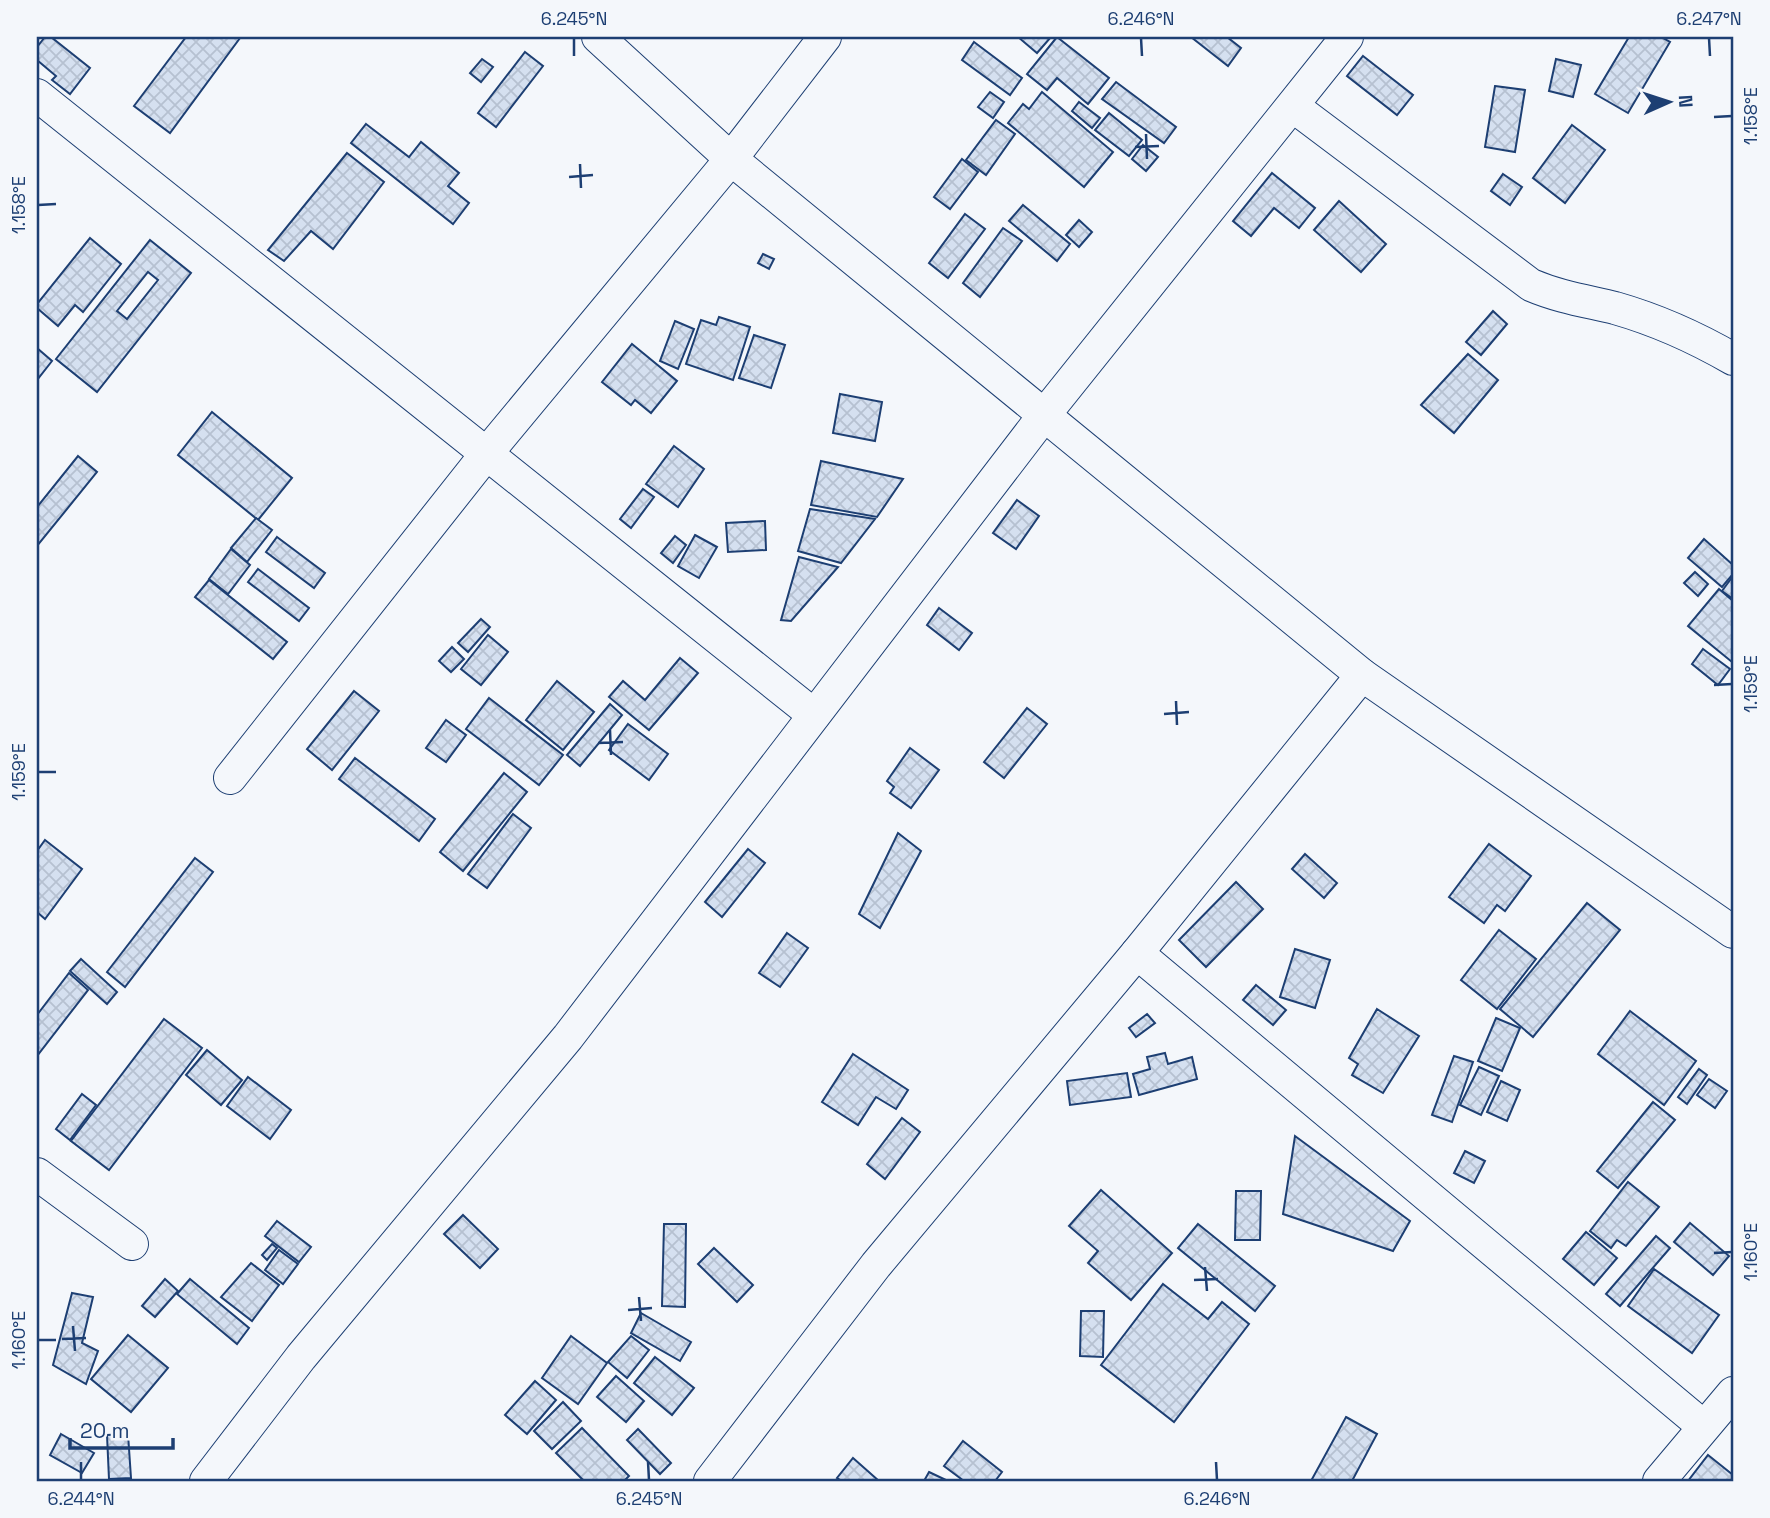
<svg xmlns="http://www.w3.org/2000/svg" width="1770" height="1518" font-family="'Space Grotesk',sans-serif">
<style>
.building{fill:url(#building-cross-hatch);stroke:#1d3f73;stroke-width:2;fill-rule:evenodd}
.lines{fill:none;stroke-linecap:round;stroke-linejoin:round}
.minor-casing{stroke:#1d3f73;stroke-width:34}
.minor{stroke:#f4f7fb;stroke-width:32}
.ticks{fill:none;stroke:#1d3f73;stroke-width:2.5}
.neatline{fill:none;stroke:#1d3f73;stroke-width:2.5}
.ticks-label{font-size:18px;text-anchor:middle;fill:#1d3f73}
</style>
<defs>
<pattern id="building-cross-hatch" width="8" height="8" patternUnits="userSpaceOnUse" patternTransform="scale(1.75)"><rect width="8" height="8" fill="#d5e0f0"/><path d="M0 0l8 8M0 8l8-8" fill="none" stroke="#b6c1d1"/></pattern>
</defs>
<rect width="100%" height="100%" fill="#f4f7fb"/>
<!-- building -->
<g class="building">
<polygon points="45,37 51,37 90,68 70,94 52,80 56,76 37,60 37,47"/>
<polygon points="186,37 240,38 170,133 134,106"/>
<polygon points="1018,37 1051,37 1037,53"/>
<polygon points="1057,37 1109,78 1088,104 1057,78 1047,90 1027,74"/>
<polygon points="1191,37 1227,37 1241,48 1228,66"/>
<polygon points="1629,37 1661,37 1670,42 1628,113 1595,94"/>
<polygon points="974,42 1022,78 1010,95 962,60"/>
<polygon points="525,52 543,66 496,127 478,113"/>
<polygon points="1363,56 1413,95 1397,115 1347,76"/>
<polygon points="482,59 493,67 481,82 470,73"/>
<polygon points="1556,59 1581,65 1573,97 1549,91"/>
<polygon points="1116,82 1176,127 1164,143 1102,99"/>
<polygon points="1495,86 1525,90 1515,152 1485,147"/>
<polygon points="990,92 1004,102 993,118 978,107"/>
<polygon points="1042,92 1113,152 1084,187 1008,123 1023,104 1029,109"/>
<polygon points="1079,102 1100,118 1092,128 1072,111"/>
<polygon points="1109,113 1142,140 1129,156 1095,130"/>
<polygon points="996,120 1015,134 986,175 966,160"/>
<polygon points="366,124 409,157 421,142 459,173 448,186 469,203 453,224 351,143"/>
<polygon points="1572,125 1605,150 1565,203 1533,178"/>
<polygon points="1143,145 1158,157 1146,171 1132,159"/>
<polygon points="347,153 384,182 333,249 311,231 284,261 268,250"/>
<polygon points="962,159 978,172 950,209 934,197"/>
<polygon points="1272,173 1315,208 1299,228 1274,208 1251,236 1233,221"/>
<polygon points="1503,174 1522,187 1510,205 1491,191"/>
<polygon points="1339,201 1386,244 1361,272 1314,230"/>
<polygon points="1023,205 1070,244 1057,261 1009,221"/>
<polygon points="965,214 985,229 948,278 929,263"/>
<polygon points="1079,220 1092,232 1079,247 1066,235"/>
<polygon points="1003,228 1022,241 980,297 963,283"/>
<polygon points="90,238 121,264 83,312 75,305 58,326 37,308 37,304"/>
<path d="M 150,240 L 191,273 L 97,392 L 56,359 ZM 148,272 L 158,280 L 127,319 L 117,311 Z"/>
<polygon points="763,254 774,259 769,269 758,263"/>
<polygon points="1493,311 1507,324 1481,355 1466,342"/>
<polygon points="719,317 750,327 733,380 686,364 701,320 716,325"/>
<polygon points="675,321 694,329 678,369 660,361"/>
<polygon points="754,335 785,345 771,388 739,378"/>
<polygon points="632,344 677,381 651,413 635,400 631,405 602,382"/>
<polygon points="37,348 52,361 37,380"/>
<polygon points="1468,354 1498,380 1454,433 1421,405"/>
<polygon points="840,394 882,402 875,441 833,433"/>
<polygon points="212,412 292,478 258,520 178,455"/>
<polygon points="674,446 704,469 678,507 646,484"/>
<polygon points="78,456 97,472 37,546 37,507"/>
<polygon points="821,461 903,479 877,517 811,505"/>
<polygon points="643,489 654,497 631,528 620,519"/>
<polygon points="1017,500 1039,516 1016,549 993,533"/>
<polygon points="810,509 875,519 841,563 798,551"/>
<polygon points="256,518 272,530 247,562 231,548"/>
<polygon points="765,521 766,550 728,552 726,523"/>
<polygon points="695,535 717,547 699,578 678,566"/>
<polygon points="675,536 686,545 673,563 661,553"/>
<polygon points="277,537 325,573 314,588 266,552"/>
<polygon points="1704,539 1733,565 1733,574 1722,587 1688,558"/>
<polygon points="231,549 250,565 228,594 209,579"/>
<polygon points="799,557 838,567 791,621 781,620"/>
<polygon points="258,569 309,608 299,621 248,582"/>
<polygon points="1695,572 1708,584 1698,596 1684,583"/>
<polygon points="1733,576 1733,599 1722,591"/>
<polygon points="209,580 287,642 273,659 195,597"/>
<polygon points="1719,589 1733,601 1732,662 1688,626"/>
<polygon points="939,608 972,633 959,650 927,625"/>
<polygon points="481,619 490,627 468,652 458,643"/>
<polygon points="488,635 508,652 481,685 461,669"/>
<polygon points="452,647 464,659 451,672 439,661"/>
<polygon points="1703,649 1730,669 1718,685 1692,664"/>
<polygon points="680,658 698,673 649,730 609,697 623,681 645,700"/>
<polygon points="557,681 594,712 563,750 526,720"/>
<polygon points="354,691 379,711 332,770 307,749"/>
<polygon points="489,698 563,755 539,785 466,729"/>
<polygon points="610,704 622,715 580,766 567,755"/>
<polygon points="1027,708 1047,724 1004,778 984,762"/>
<polygon points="446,720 466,735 446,762 426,748"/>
<polygon points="628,724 668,754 649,780 609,750"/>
<polygon points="910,748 939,770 911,808 890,793 894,787 887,781"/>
<polygon points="355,758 435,819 419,841 339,779"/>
<polygon points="504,773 527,792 463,871 440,852"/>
<polygon points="513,814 531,828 487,888 468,874"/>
<polygon points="898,833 921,851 880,928 859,914"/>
<polygon points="45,840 82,869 45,919 37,912 37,851"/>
<polygon points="1489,844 1531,876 1505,911 1497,905 1484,923 1449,897"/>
<polygon points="748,849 765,863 722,917 705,902"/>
<polygon points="1305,854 1337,883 1324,898 1292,869"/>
<polygon points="195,858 213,872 125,987 107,972"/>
<polygon points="1236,882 1263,909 1206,967 1179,940"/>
<polygon points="1587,903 1620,930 1533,1037 1500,1009"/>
<polygon points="1499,930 1536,959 1497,1009 1461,980"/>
<polygon points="787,933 808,948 780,987 759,973"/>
<polygon points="1295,949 1330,960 1315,1008 1280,997"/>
<polygon points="81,959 117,992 107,1004 70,971"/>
<polygon points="69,973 88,990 37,1056 37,1015"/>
<polygon points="1256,985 1286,1010 1273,1025 1243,1000"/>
<polygon points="1377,1009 1419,1036 1383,1093 1352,1075 1358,1064 1349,1058"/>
<polygon points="1630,1011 1696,1061 1664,1105 1598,1054"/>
<polygon points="1147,1014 1155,1023 1136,1037 1129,1028"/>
<polygon points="1496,1018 1520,1028 1502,1071 1478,1061"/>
<polygon points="164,1019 202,1048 109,1170 71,1141"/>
<polygon points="207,1050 242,1080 221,1105 186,1075"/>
<polygon points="1165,1053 1168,1064 1192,1057 1197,1079 1139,1095 1133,1074 1150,1069 1147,1057"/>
<polygon points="853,1054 908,1090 896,1109 876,1097 858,1125 822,1102"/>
<polygon points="1454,1056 1473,1062 1452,1122 1432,1115"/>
<polygon points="1479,1067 1499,1076 1481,1115 1460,1105"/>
<polygon points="1699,1069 1707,1075 1687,1104 1678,1097"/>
<polygon points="1127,1073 1131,1097 1070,1105 1067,1081"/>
<polygon points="248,1077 291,1110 270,1139 227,1106"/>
<polygon points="1709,1079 1727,1091 1715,1108 1697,1095"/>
<polygon points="1501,1081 1520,1090 1507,1121 1487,1112"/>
<polygon points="82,1094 96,1105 70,1140 56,1129"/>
<polygon points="1653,1102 1675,1120 1618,1188 1597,1171"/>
<polygon points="902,1118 920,1132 885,1179 867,1164"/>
<polygon points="1295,1136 1410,1221 1393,1251 1283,1214"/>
<polygon points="1465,1151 1485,1161 1474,1183 1454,1173"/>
<polygon points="1628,1182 1659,1207 1626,1246 1617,1240 1611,1248 1590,1231"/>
<polygon points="1101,1190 1172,1253 1131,1300 1088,1263 1098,1251 1069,1226"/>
<polygon points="1236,1191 1261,1191 1260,1240 1235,1240"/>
<polygon points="463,1215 498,1249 480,1268 444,1234"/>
<polygon points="277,1221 311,1247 299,1262 265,1236"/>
<polygon points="1690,1223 1729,1256 1713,1275 1674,1242"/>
<polygon points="664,1224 686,1224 685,1307 662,1306"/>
<polygon points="1198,1224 1275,1286 1255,1311 1178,1248"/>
<polygon points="1586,1232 1617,1258 1594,1285 1563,1259"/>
<polygon points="1656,1236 1670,1248 1620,1306 1606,1294"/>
<polygon points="272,1244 277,1248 267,1260 262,1255"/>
<polygon points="714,1248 753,1285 737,1302 698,1264"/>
<polygon points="279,1250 298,1264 283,1284 265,1270"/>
<polygon points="251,1263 279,1285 252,1321 221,1297"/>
<polygon points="1654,1269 1719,1315 1692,1353 1628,1306"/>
<polygon points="165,1279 178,1291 155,1317 142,1306"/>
<polygon points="190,1279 249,1328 237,1344 177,1294"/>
<polygon points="1163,1284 1208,1319 1222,1302 1249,1324 1174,1422 1101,1365"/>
<polygon points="72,1293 93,1297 82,1343 98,1351 86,1384 53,1365"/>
<polygon points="1081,1311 1104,1311 1103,1357 1080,1356"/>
<polygon points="641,1313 691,1342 680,1361 631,1333"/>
<polygon points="128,1335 168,1368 131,1412 91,1379"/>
<polygon points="571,1336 607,1363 578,1404 542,1378"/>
<polygon points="631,1336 649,1350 627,1378 608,1362"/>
<polygon points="655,1357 694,1388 672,1415 634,1383"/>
<polygon points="616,1376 644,1401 626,1422 597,1397"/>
<polygon points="535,1381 556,1400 527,1434 505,1415"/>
<polygon points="563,1402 581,1421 552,1449 534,1431"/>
<polygon points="1346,1417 1377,1434 1352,1481 1311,1481"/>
<polygon points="582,1428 629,1476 624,1481 584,1481 556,1453"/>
<polygon points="638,1429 671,1463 660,1474 627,1440"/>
<polygon points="61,1434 94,1453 82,1473 50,1455"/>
<polygon points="128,1434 131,1478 109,1479 107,1435"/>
<polygon points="963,1441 1002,1472 995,1481 964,1481 944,1466"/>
<polygon points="1708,1455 1733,1475 1733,1481 1688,1481"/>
<polygon points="853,1458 879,1481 842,1481 837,1478"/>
<polygon points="929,1472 948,1481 924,1481"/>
</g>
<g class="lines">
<!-- minor casing -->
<g class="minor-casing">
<g id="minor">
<polyline points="598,37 731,159 1362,675 1733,932"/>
<polyline points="37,95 814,715"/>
<path d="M 1294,107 L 1531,285 C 1559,297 1586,301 1615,308 C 1657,320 1695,337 1733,359"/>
<polyline points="230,778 487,453 731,159 825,37"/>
<polyline points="1137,953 1703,1426"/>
<polyline points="37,1174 132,1244"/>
<polyline points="206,1481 301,1357 568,1037 1045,414 1347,37"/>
<polyline points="710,1481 876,1265 1137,953 1362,675"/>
<polyline points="1659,1481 1733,1393"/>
</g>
</g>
<!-- minor -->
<use href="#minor" class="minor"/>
</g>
<!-- ticks -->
<path class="ticks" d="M 574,38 L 574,56M 1141,38 L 1142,56M 1709,38 L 1710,56M 1714,117 L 1732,116M 1146,134 L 1147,159M 1135,147 L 1159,146M 580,164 L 581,188M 569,177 L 593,175M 38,205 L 56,204M 1714,685 L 1732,684M 1176,701 L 1177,725M 1164,714 L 1189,712M 610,730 L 611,755M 598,743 L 623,742M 38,772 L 56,772M 1714,1253 L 1732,1252M 1205,1267 L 1207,1291M 1194,1280 L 1218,1279M 639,1297 L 641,1321M 628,1310 L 652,1308M 73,1326 L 75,1351M 62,1339 L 86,1338M 38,1340 L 56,1340M 81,1462 L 81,1480M 648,1462 L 649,1480M 1216,1462 L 1217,1480"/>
<!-- border -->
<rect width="1770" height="1518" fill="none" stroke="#f4f7fb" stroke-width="77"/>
<!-- north arrow -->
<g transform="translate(1669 102) rotate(87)" stroke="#f4f7fb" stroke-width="5" paint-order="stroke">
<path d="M0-5L12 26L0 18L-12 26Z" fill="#1d3f73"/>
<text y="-10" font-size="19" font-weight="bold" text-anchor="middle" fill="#1d3f73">N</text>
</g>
<!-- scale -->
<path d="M70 1438v10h103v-10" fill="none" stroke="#1d3f73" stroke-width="3.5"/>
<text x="80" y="1438" font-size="21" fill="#1d3f73" stroke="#f4f7fb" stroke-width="5" paint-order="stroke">20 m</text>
<rect x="38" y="38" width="1694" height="1442" class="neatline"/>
<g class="ticks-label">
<text x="574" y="25">6.245°N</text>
<text x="1141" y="25">6.246°N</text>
<text x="1709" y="25">6.247°N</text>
<text transform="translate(1751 116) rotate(-90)" y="6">1.158°E</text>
<text transform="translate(19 205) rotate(-90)" y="6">1.158°E</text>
<text transform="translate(1751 684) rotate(-90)" y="6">1.159°E</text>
<text transform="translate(19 772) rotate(-90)" y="6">1.159°E</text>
<text transform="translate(1751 1252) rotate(-90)" y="6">1.160°E</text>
<text transform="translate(19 1340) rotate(-90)" y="6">1.160°E</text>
<text x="81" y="1505">6.244°N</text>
<text x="649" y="1505">6.245°N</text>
<text x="1217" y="1505">6.246°N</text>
</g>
</svg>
